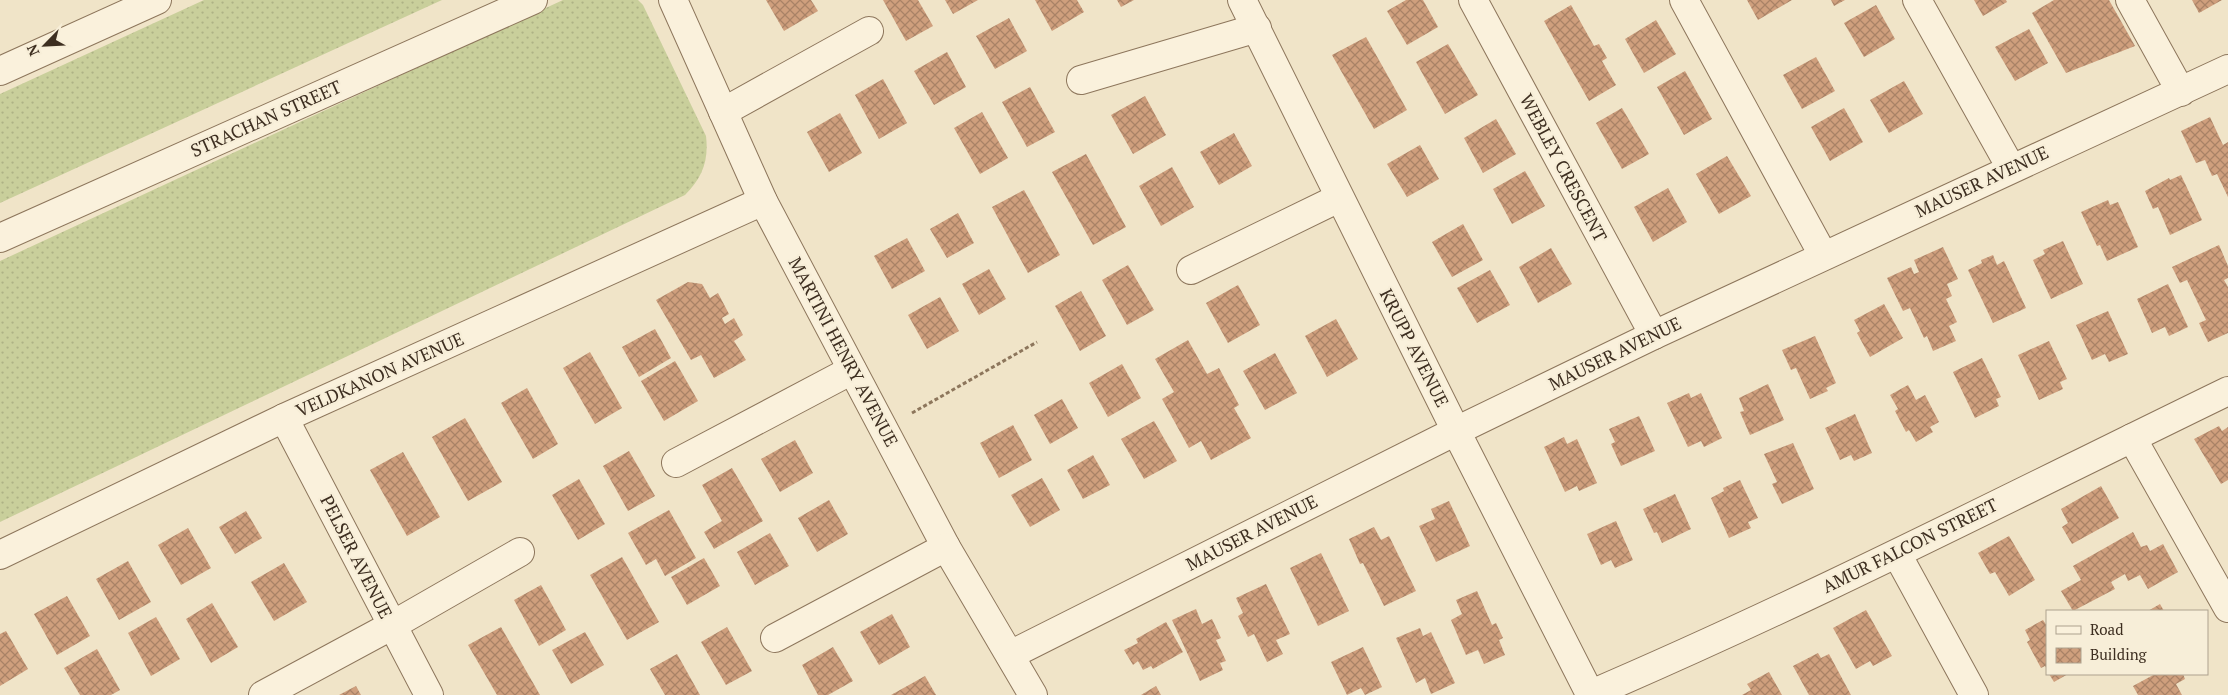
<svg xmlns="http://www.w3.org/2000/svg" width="2228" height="695" font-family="'PT Serif',serif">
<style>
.grass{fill:url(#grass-dots)}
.building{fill:url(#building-cross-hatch)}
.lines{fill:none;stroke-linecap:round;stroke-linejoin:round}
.minor-casing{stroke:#8d765c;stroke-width:30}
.path{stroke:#8d765c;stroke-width:3;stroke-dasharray:4 2.5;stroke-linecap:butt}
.minor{stroke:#faf1dc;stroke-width:28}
.labels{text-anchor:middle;stroke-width:4.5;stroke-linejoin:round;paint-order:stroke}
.street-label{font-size:18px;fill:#3d2e20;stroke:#f7eed8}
</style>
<defs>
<pattern id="grass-dots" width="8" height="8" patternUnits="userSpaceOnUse" patternTransform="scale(1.25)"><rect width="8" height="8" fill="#c9cf9b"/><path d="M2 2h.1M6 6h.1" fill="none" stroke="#aeb285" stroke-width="1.8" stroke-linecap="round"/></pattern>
<pattern id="building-cross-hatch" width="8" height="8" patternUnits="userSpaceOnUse" patternTransform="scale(1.25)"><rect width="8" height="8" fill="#cf9f7d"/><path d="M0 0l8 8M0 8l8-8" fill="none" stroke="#a98266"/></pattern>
</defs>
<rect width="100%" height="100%" fill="#f0e4c8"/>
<!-- grass -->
<g class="grass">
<polygon points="204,0 442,0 0,203 0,94"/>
<path d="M 563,0 L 638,0 L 643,5 L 706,136 C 709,161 702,178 685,195 L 0,522 L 0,261 Z"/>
</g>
<!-- building -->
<g class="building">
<polygon points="766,0 811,0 818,11 784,31"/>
<polygon points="883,0 918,0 933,26 906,41"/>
<polygon points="945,0 978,0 953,14"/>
<polygon points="1035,0 1077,0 1084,12 1052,31"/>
<polygon points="1117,0 1134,0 1121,7"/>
<polygon points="1406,0 1423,0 1438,27 1407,45 1387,11"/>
<polygon points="1747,0 1792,0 1758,20"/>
<polygon points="1831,0 1845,0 1834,6"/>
<polygon points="1974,0 2006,0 2007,2 1983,16"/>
<polygon points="2054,0 2109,0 2135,46 2066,73 2032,13"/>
<polygon points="2192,0 2222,0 2199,13"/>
<polygon points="1571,5 1594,46 1599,44 1607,58 1602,61 1616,85 1589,101 1544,21"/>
<polygon points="1876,5 1895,39 1864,57 1844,23"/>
<polygon points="1009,18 1027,51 995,69 976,36"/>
<polygon points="1656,20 1676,54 1644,73 1625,39"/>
<polygon points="2029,29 2048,63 2015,81 1995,47"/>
<polygon points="1366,37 1407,110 1374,129 1332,55"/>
<polygon points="1448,44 1478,95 1445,114 1416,62"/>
<polygon points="947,52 966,87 934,105 914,71"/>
<polygon points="1816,57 1835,91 1802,109 1783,75"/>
<polygon points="1685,71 1712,119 1684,135 1657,87"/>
<polygon points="883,79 907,123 879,139 855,95"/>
<polygon points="1904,81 1923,114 1889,133 1870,100"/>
<polygon points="1030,87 1055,132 1027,147 1002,102"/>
<polygon points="1145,96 1166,135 1133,154 1111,115"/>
<polygon points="1622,108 1649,154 1622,169 1596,123"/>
<polygon points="1844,108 1863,142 1830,161 1811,127"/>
<polygon points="982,112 1008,158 980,174 954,128"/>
<polygon points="840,113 862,153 829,172 807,132"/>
<polygon points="2210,117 2223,145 2228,142 2228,197 2217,174 2212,176 2205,160 2196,163 2181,131"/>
<polygon points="1496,119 1516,154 1483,173 1464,138"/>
<polygon points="1234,133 1252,166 1219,185 1200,152"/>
<polygon points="1420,145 1439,179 1407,197 1387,164"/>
<polygon points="1086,154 1126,227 1093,245 1052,172"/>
<polygon points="1727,156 1751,196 1719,214 1696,174"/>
<polygon points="1172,167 1194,207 1161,226 1139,186"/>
<polygon points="1525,171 1545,206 1512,224 1493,189"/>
<polygon points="2181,175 2202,220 2170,235 2158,207 2153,209 2145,191 2169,178 2170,180"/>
<polygon points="1668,188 1687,222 1653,242 1634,207"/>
<polygon points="1024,190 1060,255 1028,273 992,207"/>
<polygon points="2108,200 2110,205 2118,202 2138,247 2107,261 2100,245 2097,246 2081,212"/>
<polygon points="958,213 974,243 947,258 930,229"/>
<polygon points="1463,224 1483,260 1452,277 1432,242"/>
<polygon points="907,238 925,271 892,289 874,256"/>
<polygon points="2063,241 2083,284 2051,299 2033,260 2045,254 2043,250"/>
<polygon points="2219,245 2228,266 2228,278 2224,280 2228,287 2228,333 2208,342 2199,323 2206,320 2187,280 2180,283 2172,267"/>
<polygon points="1943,247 1958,279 1947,284 1952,296 1946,299 1957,322 1949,326 1956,341 1933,351 1927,336 1924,338 1910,308 1903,311 1887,278 1911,267 1914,274 1919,272 1914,260"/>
<polygon points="1551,248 1572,284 1538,303 1519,267"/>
<polygon points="1993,255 1997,265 2004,261 2026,308 1993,323 1968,270 1982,263 1981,260"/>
<polygon points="1128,265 1154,310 1127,325 1102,280"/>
<polygon points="989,269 1006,299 979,315 962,284"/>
<polygon points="1490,270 1510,305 1477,323 1457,288"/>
<polygon points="688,282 702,284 710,298 718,293 729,314 722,318 725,324 734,318 743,335 734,341 746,360 714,378 701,355 691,360 656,300"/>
<polygon points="2168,284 2188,327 2169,336 2165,327 2152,333 2137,299"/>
<polygon points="1238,285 1260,325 1228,343 1206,303"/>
<polygon points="1081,291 1106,336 1080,351 1055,306"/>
<polygon points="940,297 959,331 927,349 908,315"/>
<polygon points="1884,304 1903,338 1870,357 1857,333 1860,331 1854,320"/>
<polygon points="2108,311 2128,354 2109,362 2105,354 2092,360 2076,325"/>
<polygon points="1336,319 1358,359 1327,377 1305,336"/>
<polygon points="655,329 671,358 639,377 622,347"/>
<polygon points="1815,336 1836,383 1826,388 1828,391 1810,399 1796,368 1791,370 1782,350"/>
<polygon points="1188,340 1207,374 1219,368 1239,405 1234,408 1251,438 1211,460 1201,441 1189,448 1162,399 1174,392 1155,359"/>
<polygon points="2049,341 2067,379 2060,382 2063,389 2039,400 2018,355"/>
<polygon points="590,352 622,408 595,424 563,368"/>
<polygon points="1275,353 1297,393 1265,410 1243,371"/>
<polygon points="1982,358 2001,397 1996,399 1999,406 1975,418 1953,372"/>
<polygon points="675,361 698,401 664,421 641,381"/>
<polygon points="1122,364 1141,398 1108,417 1089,383"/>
<polygon points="1768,384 1784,420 1750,435 1740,412 1744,411 1739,398"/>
<polygon points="1908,385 1916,400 1925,395 1939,422 1930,427 1933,432 1916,442 1909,430 1906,432 1895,411 1898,409 1890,395"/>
<polygon points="527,388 558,444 533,459 501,403"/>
<polygon points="1689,393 1691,398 1701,393 1722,438 1704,447 1701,441 1688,447 1667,403"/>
<polygon points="1062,399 1078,428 1050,444 1034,415"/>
<polygon points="1855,414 1872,453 1854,461 1851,455 1840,460 1825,428"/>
<polygon points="1639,416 1655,451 1621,466 1611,444 1615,442 1609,429"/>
<polygon points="465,418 502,482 468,501 432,437"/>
<polygon points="1154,421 1177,461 1144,479 1121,439"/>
<polygon points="1013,425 1032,460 999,478 980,443"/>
<polygon points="2219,426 2222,431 2228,427 2228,480 2221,484 2194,439"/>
<polygon points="1564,437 1567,444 1577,439 1597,483 1579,491 1577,486 1565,492 1544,447"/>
<polygon points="795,440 813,473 780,492 761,459"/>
<polygon points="1793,443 1814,489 1782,504 1772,484 1777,482 1764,454"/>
<polygon points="629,451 655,496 628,511 603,466"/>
<polygon points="403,452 440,517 407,536 370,470"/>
<polygon points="1093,455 1110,485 1083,499 1067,470"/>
<polygon points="732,468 763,521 714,549 704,532 722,521 702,485"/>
<polygon points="1042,478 1060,510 1030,527 1011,495"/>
<polygon points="579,479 605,524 578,540 552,495"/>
<polygon points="1740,480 1758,518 1748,522 1751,528 1729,538 1711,498 1724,491 1723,488"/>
<polygon points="2101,486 2119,518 2072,544 2062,527 2068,523 2061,509"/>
<polygon points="1675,494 1691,529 1662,543 1657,532 1654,533 1643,509"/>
<polygon points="829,500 848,534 817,552 798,518"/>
<polygon points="1449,501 1470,546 1436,562 1419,526 1435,519 1431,509"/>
<polygon points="669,510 696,558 665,576 656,559 646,565 628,533"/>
<polygon points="246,511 262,538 235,554 219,527"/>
<polygon points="1616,521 1633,560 1615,568 1611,560 1601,565 1587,534"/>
<polygon points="1374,527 1381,540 1389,536 1416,591 1384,606 1363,563 1360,564 1349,539"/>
<polygon points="188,528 211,568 181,585 158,545"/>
<polygon points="2133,532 2141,547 2147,545 2150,551 2163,544 2178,572 2148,589 2140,575 2128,581 2125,574 2111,582 2115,589 2073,611 2061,591 2081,580 2073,566"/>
<polygon points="770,533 789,566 755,585 737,552"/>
<polygon points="2009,536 2035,580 2009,596 1995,572 1990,574 1978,553"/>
<polygon points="1321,553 1349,611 1318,626 1290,568"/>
<polygon points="622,557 659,622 627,640 590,575"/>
<polygon points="704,558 720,586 687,605 671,577"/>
<polygon points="128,561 151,602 119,620 96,579"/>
<polygon points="284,563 307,602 274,621 251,582"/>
<polygon points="1266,584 1290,634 1276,640 1283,654 1267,662 1254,634 1248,637 1238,616 1243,613 1236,598"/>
<polygon points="541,585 566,630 539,646 514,600"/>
<polygon points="1477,591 1492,625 1496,623 1503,638 1499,640 1505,655 1484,664 1478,650 1466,655 1451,620 1462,614 1456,600"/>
<polygon points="67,596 90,636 57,655 34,614"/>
<polygon points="212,603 238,647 211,663 186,619"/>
<polygon points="2160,604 2164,611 2148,611"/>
<polygon points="1196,609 1202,624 1212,619 1221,638 1216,640 1226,661 1220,663 1223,670 1200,681 1172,620"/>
<polygon points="1866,610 1892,656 1873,666 1870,661 1856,669 1833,628"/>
<polygon points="892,614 910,647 879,665 860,632"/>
<polygon points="156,617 180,659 151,676 128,633"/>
<polygon points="2043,620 2047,626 2047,669 2045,666 2041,668 2027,642 2030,640 2025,630"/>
<polygon points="1166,622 1183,652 1153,669 1151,666 1143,670 1138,661 1133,665 1124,650 1138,643 1136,639"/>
<polygon points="501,627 540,695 497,695 468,645"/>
<polygon points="727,627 752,671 726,685 701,642"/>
<polygon points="1420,628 1423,636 1431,632 1455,683 1431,694 1425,678 1416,683 1396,638"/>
<polygon points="6,631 28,669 0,686 0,634"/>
<polygon points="585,632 604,665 571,684 552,650"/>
<polygon points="833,647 853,681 828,695 818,695 802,665"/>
<polygon points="1363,647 1382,687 1365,695 1361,688 1347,695 1331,662"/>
<polygon points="97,649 120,690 111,695 80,695 64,668"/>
<polygon points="1818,653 1821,658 1829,654 1851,695 1809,695 1793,666"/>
<polygon points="677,654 700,695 665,695 650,669"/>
<polygon points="1769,672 1782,695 1742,695 1751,690 1747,684"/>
<polygon points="2049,674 2068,674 2054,682"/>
<polygon points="2155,674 2183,674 2185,679 2176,684 2182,695 2138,695 2133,686"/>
<polygon points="925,676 936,695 891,695"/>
<polygon points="356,686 361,695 339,695"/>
<polygon points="1156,686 1161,695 1141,695"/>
</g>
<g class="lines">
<!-- minor casing -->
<g class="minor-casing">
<g id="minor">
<polyline points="673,0 763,201 946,547 1033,695"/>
<polyline points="1242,0 1456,431 1590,694"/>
<polyline points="1473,0 1654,335"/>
<polyline points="1684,0 1823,255"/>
<polyline points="1917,0 2011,168"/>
<polyline points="2130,0 2181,92"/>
<polyline points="0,71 157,0"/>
<polyline points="1081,80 1257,28"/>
<polyline points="723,112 869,31"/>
<polyline points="0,238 533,0"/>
<polyline points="1191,270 1339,198"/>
<polyline points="284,418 429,695"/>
<polyline points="2132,438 2228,608"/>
<polyline points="676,463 852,370"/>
<polyline points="1897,554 1974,695"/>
<polyline points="0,555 284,418 763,201"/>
<polyline points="775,638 946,547"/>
<polyline points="1010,655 1456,431 1654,335 2228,69"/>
<polyline points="263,695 391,626 520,552"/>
<path d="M 1589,695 C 1806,602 2016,494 2228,391"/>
</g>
</g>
<!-- path -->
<polyline class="path" points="912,413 1037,342"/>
<!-- minor -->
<use href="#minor" class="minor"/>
</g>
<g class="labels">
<!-- street labels -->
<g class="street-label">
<text transform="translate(266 119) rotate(-24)" y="6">STRACHAN STREET</text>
<text transform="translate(1563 168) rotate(62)" y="6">WEBLEY CRESCENT</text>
<text transform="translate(1982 182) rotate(-25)" y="6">MAUSER AVENUE</text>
<text transform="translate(1414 348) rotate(63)" y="6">KRUPP AVENUE</text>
<text transform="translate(843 352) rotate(62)" y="6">MARTINI HENRY AVENUE</text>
<text transform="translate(1615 354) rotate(-26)" y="6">MAUSER AVENUE</text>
<text transform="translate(380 375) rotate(-24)" y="6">VELDKANON AVENUE</text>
<text transform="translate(1252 533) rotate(-27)" y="6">MAUSER AVENUE</text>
<text transform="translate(1910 546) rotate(-26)" y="6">AMUR FALCON STREET</text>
<text transform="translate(356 557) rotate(63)" y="6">PELSER AVENUE</text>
</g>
</g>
<!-- legend -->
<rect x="2046" y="610" width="162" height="65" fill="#f7eed8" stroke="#ada18e"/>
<rect x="2056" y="626" width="25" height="8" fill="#faf1dc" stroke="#ada18e"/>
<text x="2090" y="635" font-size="15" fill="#3d2e20">Road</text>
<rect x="2056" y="648" width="25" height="15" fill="url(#building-cross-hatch)" stroke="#ada18e"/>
<text x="2090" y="660" font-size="15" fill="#3d2e20">Building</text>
<!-- north arrow -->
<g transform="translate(45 45) rotate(246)" stroke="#f7eed8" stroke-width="4" paint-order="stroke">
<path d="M0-4L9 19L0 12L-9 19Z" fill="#3d2e20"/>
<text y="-8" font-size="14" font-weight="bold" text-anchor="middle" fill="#3d2e20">N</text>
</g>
</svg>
